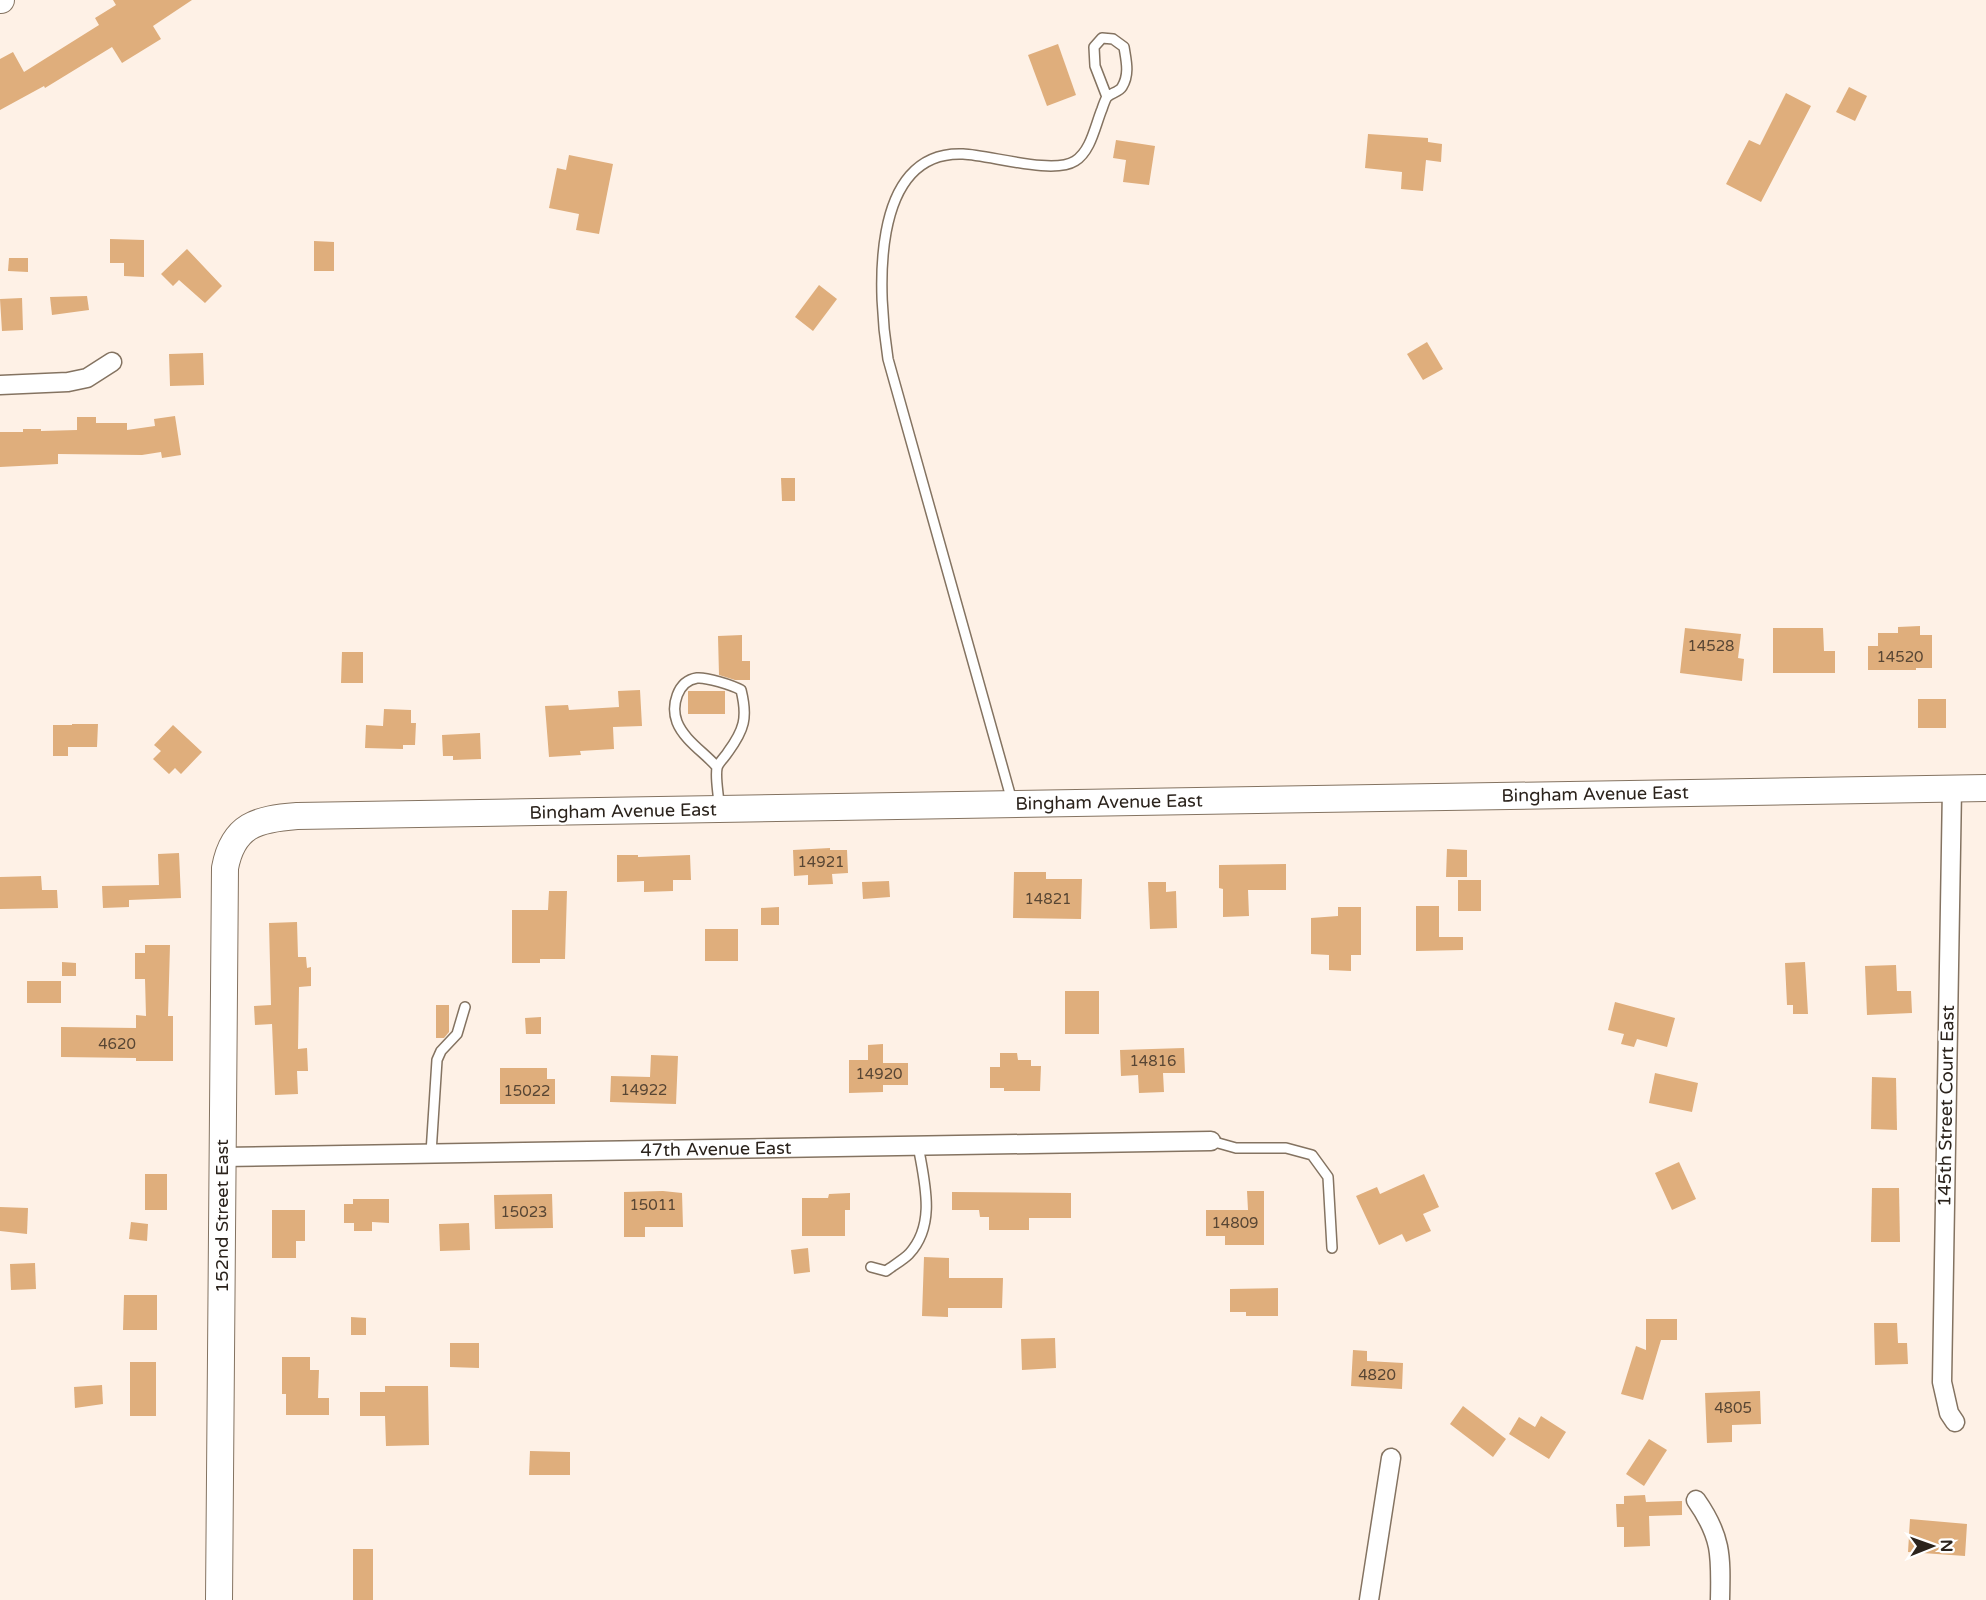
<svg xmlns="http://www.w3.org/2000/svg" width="1986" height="1600" font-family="'Varela Round',sans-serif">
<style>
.building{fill:#dfae7c}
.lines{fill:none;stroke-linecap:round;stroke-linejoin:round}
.lane-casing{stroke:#847361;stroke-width:12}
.street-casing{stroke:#847361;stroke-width:21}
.secondary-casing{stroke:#847361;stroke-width:28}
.lane{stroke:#fff;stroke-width:9}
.street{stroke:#fff;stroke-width:18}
.secondary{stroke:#fff;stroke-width:26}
.labels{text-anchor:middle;stroke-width:4.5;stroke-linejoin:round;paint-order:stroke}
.number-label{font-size:15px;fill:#584634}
.street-label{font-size:18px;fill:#2b231c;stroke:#fff}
</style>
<rect width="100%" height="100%" fill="#fef1e6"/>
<!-- building -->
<g class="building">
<polygon points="113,0 192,0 153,26 161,39 122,63 112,47 45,88 44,86 0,110 0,59 13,52 24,72 99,25 95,18 116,5"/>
<polygon points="1058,44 1076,95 1047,106 1028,55"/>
<polygon points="1849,87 1867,96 1855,121 1836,112"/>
<polygon points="1786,93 1811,106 1761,202 1726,184 1749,140 1760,145"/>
<polygon points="1368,134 1428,138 1428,142 1442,144 1441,162 1426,160 1423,191 1401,189 1402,172 1365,168"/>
<polygon points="1116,140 1155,146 1149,185 1123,182 1126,160 1113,158"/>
<polygon points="569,155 613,164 599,234 576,230 579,214 549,208 557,168 566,170"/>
<polygon points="110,239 144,240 144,277 124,276 124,263 110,263"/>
<polygon points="314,241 334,242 334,271 314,271"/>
<polygon points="187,249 222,286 205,303 179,280 173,286 161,274"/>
<polygon points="9,258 28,258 28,272 8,271"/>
<polygon points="819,285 837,299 813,331 795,317"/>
<polygon points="87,296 89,310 52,315 50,297"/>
<polygon points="22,298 23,330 2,331 0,299"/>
<polygon points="1427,342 1443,369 1423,380 1407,354"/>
<polygon points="203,353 204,385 170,386 169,354"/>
<polygon points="175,416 181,455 162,458 161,452 142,455 58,454 58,464 0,467 0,432 23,432 23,429 41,429 41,431 77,430 77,417 96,417 96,423 127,423 127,430 155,426 154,419"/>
<polygon points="781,478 795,478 795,501 782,501"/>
<polygon points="1920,626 1920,635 1932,635 1932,668 1916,668 1916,670 1868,670 1868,646 1878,646 1878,633 1898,633 1898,627"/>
<polygon points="1685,628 1741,634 1738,658 1744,659 1742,681 1680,673"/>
<polygon points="1773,628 1823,628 1824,651 1835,651 1835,673 1773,673"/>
<polygon points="742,635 742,661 750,661 750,680 735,680 719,675 718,636"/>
<polygon points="342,652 363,652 363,683 341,683"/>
<polygon points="640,690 642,726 613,727 614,749 580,751 581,755 549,757 545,706 568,705 569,710 619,707 618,691"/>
<rect x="688" y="691" width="37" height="23"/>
<rect x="1918" y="699" width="28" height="29"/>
<polygon points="384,709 411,710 411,723 416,723 415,745 403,745 403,749 365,748 366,725 383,726"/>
<polygon points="72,724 98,724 97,747 68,747 68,756 53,756 53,725 72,725"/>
<polygon points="173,725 202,752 181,774 175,768 169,774 153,759 161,751 154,745"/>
<polygon points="480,733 481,759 453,760 453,756 443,756 442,735"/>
<polygon points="830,848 830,850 847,850 848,873 832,874 833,884 808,885 808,875 794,876 793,850"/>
<polygon points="1447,849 1467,850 1467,877 1446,877"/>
<polygon points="179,853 181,898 129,900 129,907 103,908 102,886 159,885 158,854"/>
<polygon points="617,855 638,855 638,857 690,855 691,880 673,880 673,891 644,892 644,881 617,882"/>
<polygon points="1286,864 1286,890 1248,890 1249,916 1223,917 1223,889 1219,888 1219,865"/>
<polygon points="1014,872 1046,872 1046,879 1082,879 1081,919 1013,918"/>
<polygon points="41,876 42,890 57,890 58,908 0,909 0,877"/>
<rect x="1458" y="880" width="23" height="31"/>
<polygon points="889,881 890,897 863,899 862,882"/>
<polygon points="1148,882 1166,882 1166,892 1176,891 1177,928 1150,929"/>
<polygon points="549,891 567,891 565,959 540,959 540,963 512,963 512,910 548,910"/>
<polygon points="1416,906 1439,906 1439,937 1463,937 1463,950 1416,951"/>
<polygon points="779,907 779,925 761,925 761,908"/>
<polygon points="1338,907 1361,907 1361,955 1351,955 1351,971 1329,970 1329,955 1311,954 1311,918 1338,916"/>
<polygon points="297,922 298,957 306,957 307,968 311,967 311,986 299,987 298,1049 307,1048 308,1071 297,1071 298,1094 275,1095 272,1024 255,1025 254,1006 271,1005 269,923"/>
<rect x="705" y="929" width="33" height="32"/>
<polygon points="145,945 170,945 168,1016 173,1016 173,1061 136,1061 136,1058 61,1057 61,1027 136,1028 136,1015 146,1016 145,979 135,979 135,953 145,953"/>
<polygon points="62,962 76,963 76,976 62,976"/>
<polygon points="1805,962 1808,1014 1793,1014 1793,1005 1787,1005 1785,963"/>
<polygon points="1896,965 1897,991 1911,991 1912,1013 1867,1015 1865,966"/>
<rect x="27" y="981" width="34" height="22"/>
<rect x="1065" y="991" width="34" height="43"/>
<polygon points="1615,1002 1675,1018 1667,1047 1637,1039 1634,1047 1621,1044 1624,1034 1608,1030"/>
<polygon points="436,1005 449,1005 449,1032 444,1038 436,1038"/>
<polygon points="541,1017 541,1034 526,1034 525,1018"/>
<polygon points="883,1044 883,1063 908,1063 908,1085 883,1085 883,1092 849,1093 849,1060 868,1060 868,1045"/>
<polygon points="1184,1048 1185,1073 1163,1073 1164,1092 1139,1093 1138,1075 1121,1076 1120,1050"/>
<polygon points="1000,1053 1017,1053 1018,1060 1031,1060 1031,1066 1041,1066 1040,1091 1004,1091 1004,1088 990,1088 990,1067 1000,1067"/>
<polygon points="651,1055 678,1056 676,1104 610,1102 611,1076 650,1077"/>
<polygon points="500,1068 547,1068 547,1079 555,1079 555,1104 500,1104"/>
<polygon points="1655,1073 1698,1083 1692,1112 1649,1103"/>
<polygon points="1872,1077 1896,1078 1897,1130 1871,1129"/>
<polygon points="1679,1162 1696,1199 1672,1210 1655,1173"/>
<rect x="145" y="1174" width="22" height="36"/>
<polygon points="1424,1174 1439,1207 1423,1214 1431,1231 1406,1242 1402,1234 1379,1245 1356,1196 1377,1187 1380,1194"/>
<polygon points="1872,1188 1899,1188 1900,1242 1871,1242"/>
<polygon points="663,1191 682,1193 683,1227 645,1227 645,1237 624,1237 624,1192"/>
<polygon points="1247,1191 1264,1191 1264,1245 1225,1245 1225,1236 1206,1236 1206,1210 1248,1210"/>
<polygon points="952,1192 1071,1193 1071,1218 1029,1218 1029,1230 989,1230 989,1217 980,1217 979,1210 952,1210"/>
<polygon points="850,1193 850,1210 845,1210 845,1236 802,1236 802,1198 828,1198 829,1194"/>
<polygon points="552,1194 553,1228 495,1229 494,1195"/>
<polygon points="353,1199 389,1199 389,1223 372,1222 372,1231 354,1231 354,1223 344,1223 344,1204 353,1204"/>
<polygon points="0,1207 28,1208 27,1234 0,1231"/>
<polygon points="272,1210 305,1210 305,1241 296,1241 296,1258 272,1258"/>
<polygon points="131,1222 148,1224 147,1241 129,1239"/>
<polygon points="469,1223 470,1250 440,1251 439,1224"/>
<polygon points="808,1248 810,1272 794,1274 791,1250"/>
<polygon points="924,1257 949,1258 949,1278 1003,1278 1002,1308 948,1308 948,1317 922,1316"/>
<polygon points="35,1263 36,1289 11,1290 10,1264"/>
<polygon points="1278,1288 1278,1316 1246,1316 1246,1312 1230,1312 1230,1289"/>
<polygon points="124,1295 157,1295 157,1330 123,1330"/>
<polygon points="351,1317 366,1318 366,1335 351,1335"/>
<polygon points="1646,1319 1677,1319 1677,1340 1661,1340 1643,1400 1621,1394 1636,1346 1646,1350"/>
<polygon points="1874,1323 1897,1323 1898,1343 1907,1343 1908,1364 1875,1365"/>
<polygon points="1055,1338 1056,1368 1022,1370 1021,1339"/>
<polygon points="450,1343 479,1343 479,1368 450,1367"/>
<polygon points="1353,1350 1367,1351 1367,1361 1403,1363 1402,1389 1351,1386"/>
<polygon points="282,1357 310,1357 310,1370 319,1370 318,1398 329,1398 329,1415 286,1415 286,1394 282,1394"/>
<rect x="130" y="1362" width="26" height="54"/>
<polygon points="102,1385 103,1404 75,1408 74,1387"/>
<polygon points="385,1386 428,1386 429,1445 386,1446 385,1416 360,1416 360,1392 385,1392"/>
<polygon points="1760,1391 1761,1424 1732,1425 1732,1442 1707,1443 1705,1393"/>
<polygon points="1463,1406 1506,1439 1493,1457 1450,1424"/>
<polygon points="1541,1416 1566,1432 1549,1459 1509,1434 1519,1417 1535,1427"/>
<polygon points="1649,1439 1667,1450 1644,1486 1626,1474"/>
<polygon points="530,1451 570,1452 570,1475 529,1475"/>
<polygon points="1645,1495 1646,1502 1682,1501 1682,1515 1649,1516 1650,1546 1624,1547 1624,1527 1617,1527 1616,1504 1624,1504 1624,1496"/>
<polygon points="1910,1519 1967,1524 1965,1556 1908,1552"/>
<rect x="353" y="1549" width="20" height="51"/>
</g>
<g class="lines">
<!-- lane casing -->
<g class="lane-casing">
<g id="lane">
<path d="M 717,767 C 705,753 684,740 677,722 C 671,706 677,681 697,678 C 706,677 732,685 741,690 C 748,718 744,730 728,752 C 725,757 718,763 717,768 C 715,779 719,795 719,807"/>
<path d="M 1012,801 L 888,359 C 878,297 868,150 963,154 C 990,155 1053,175 1075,161 C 1091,151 1095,126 1102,109 C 1103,106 1105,100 1107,97 C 1111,93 1119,92 1122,87 C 1130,74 1126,60 1124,47 L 1113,39 L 1102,38 L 1094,47 L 1095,66 L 1107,97"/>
<polyline points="1211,1141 1236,1148 1286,1148 1312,1155 1328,1177 1332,1248"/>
<polyline points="431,1153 437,1060 441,1051 457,1034 465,1007"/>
<path d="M 871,1267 L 886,1271 C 894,1265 903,1260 909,1254 C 937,1224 924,1181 918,1145"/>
</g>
</g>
<!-- street casing -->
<g class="street-casing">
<g id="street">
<polyline points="0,385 68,382 87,378 112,362"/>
<polyline points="1952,788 1942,1382 1949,1413 1955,1422"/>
<polyline points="222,1157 1211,1141"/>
<path d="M 1696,1500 C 1722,1537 1721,1556 1720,1600"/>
<polyline points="1369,1600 1391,1458"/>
</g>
</g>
<!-- secondary casing -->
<g class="secondary-casing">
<g id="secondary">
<polyline points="0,0 1,0"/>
<path d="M 219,1600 L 225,868 C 233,825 257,819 297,816 L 1986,788"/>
</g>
</g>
<!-- lane -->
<use href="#lane" class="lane"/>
<!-- street -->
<use href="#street" class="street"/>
<!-- secondary -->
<use href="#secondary" class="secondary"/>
</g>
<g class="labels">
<!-- number labels -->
<g class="number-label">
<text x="1711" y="651">14528</text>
<text x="1900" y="662">14520</text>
<text x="821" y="867">14921</text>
<text x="1048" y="904">14821</text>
<text x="117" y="1049">4620</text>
<text x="1153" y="1066">14816</text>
<text x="879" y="1079">14920</text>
<text x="644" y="1095">14922</text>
<text x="527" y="1096">15022</text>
<text x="653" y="1210">15011</text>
<text x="524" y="1217">15023</text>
<text x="1235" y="1228">14809</text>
<text x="1377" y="1380">4820</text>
<text x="1733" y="1413">4805</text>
</g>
<!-- street labels -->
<g class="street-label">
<text transform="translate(1595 794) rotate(-1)" y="6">Bingham Avenue East</text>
<text transform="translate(1109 802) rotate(-1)" y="6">Bingham Avenue East</text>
<text transform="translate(623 811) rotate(-1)" y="6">Bingham Avenue East</text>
<text transform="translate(1946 1106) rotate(-89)" y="6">145th Street Court East</text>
<text transform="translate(716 1149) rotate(-1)" y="6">47th Avenue East</text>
<text transform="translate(222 1216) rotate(-90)" y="6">152nd Street East</text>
</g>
</g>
<!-- north arrow -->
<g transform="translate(1932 1546) rotate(89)" stroke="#ffffff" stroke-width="4.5" paint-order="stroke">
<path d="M0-4.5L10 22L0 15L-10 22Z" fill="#2b231c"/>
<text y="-9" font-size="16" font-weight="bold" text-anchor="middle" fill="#2b231c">N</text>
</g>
</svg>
